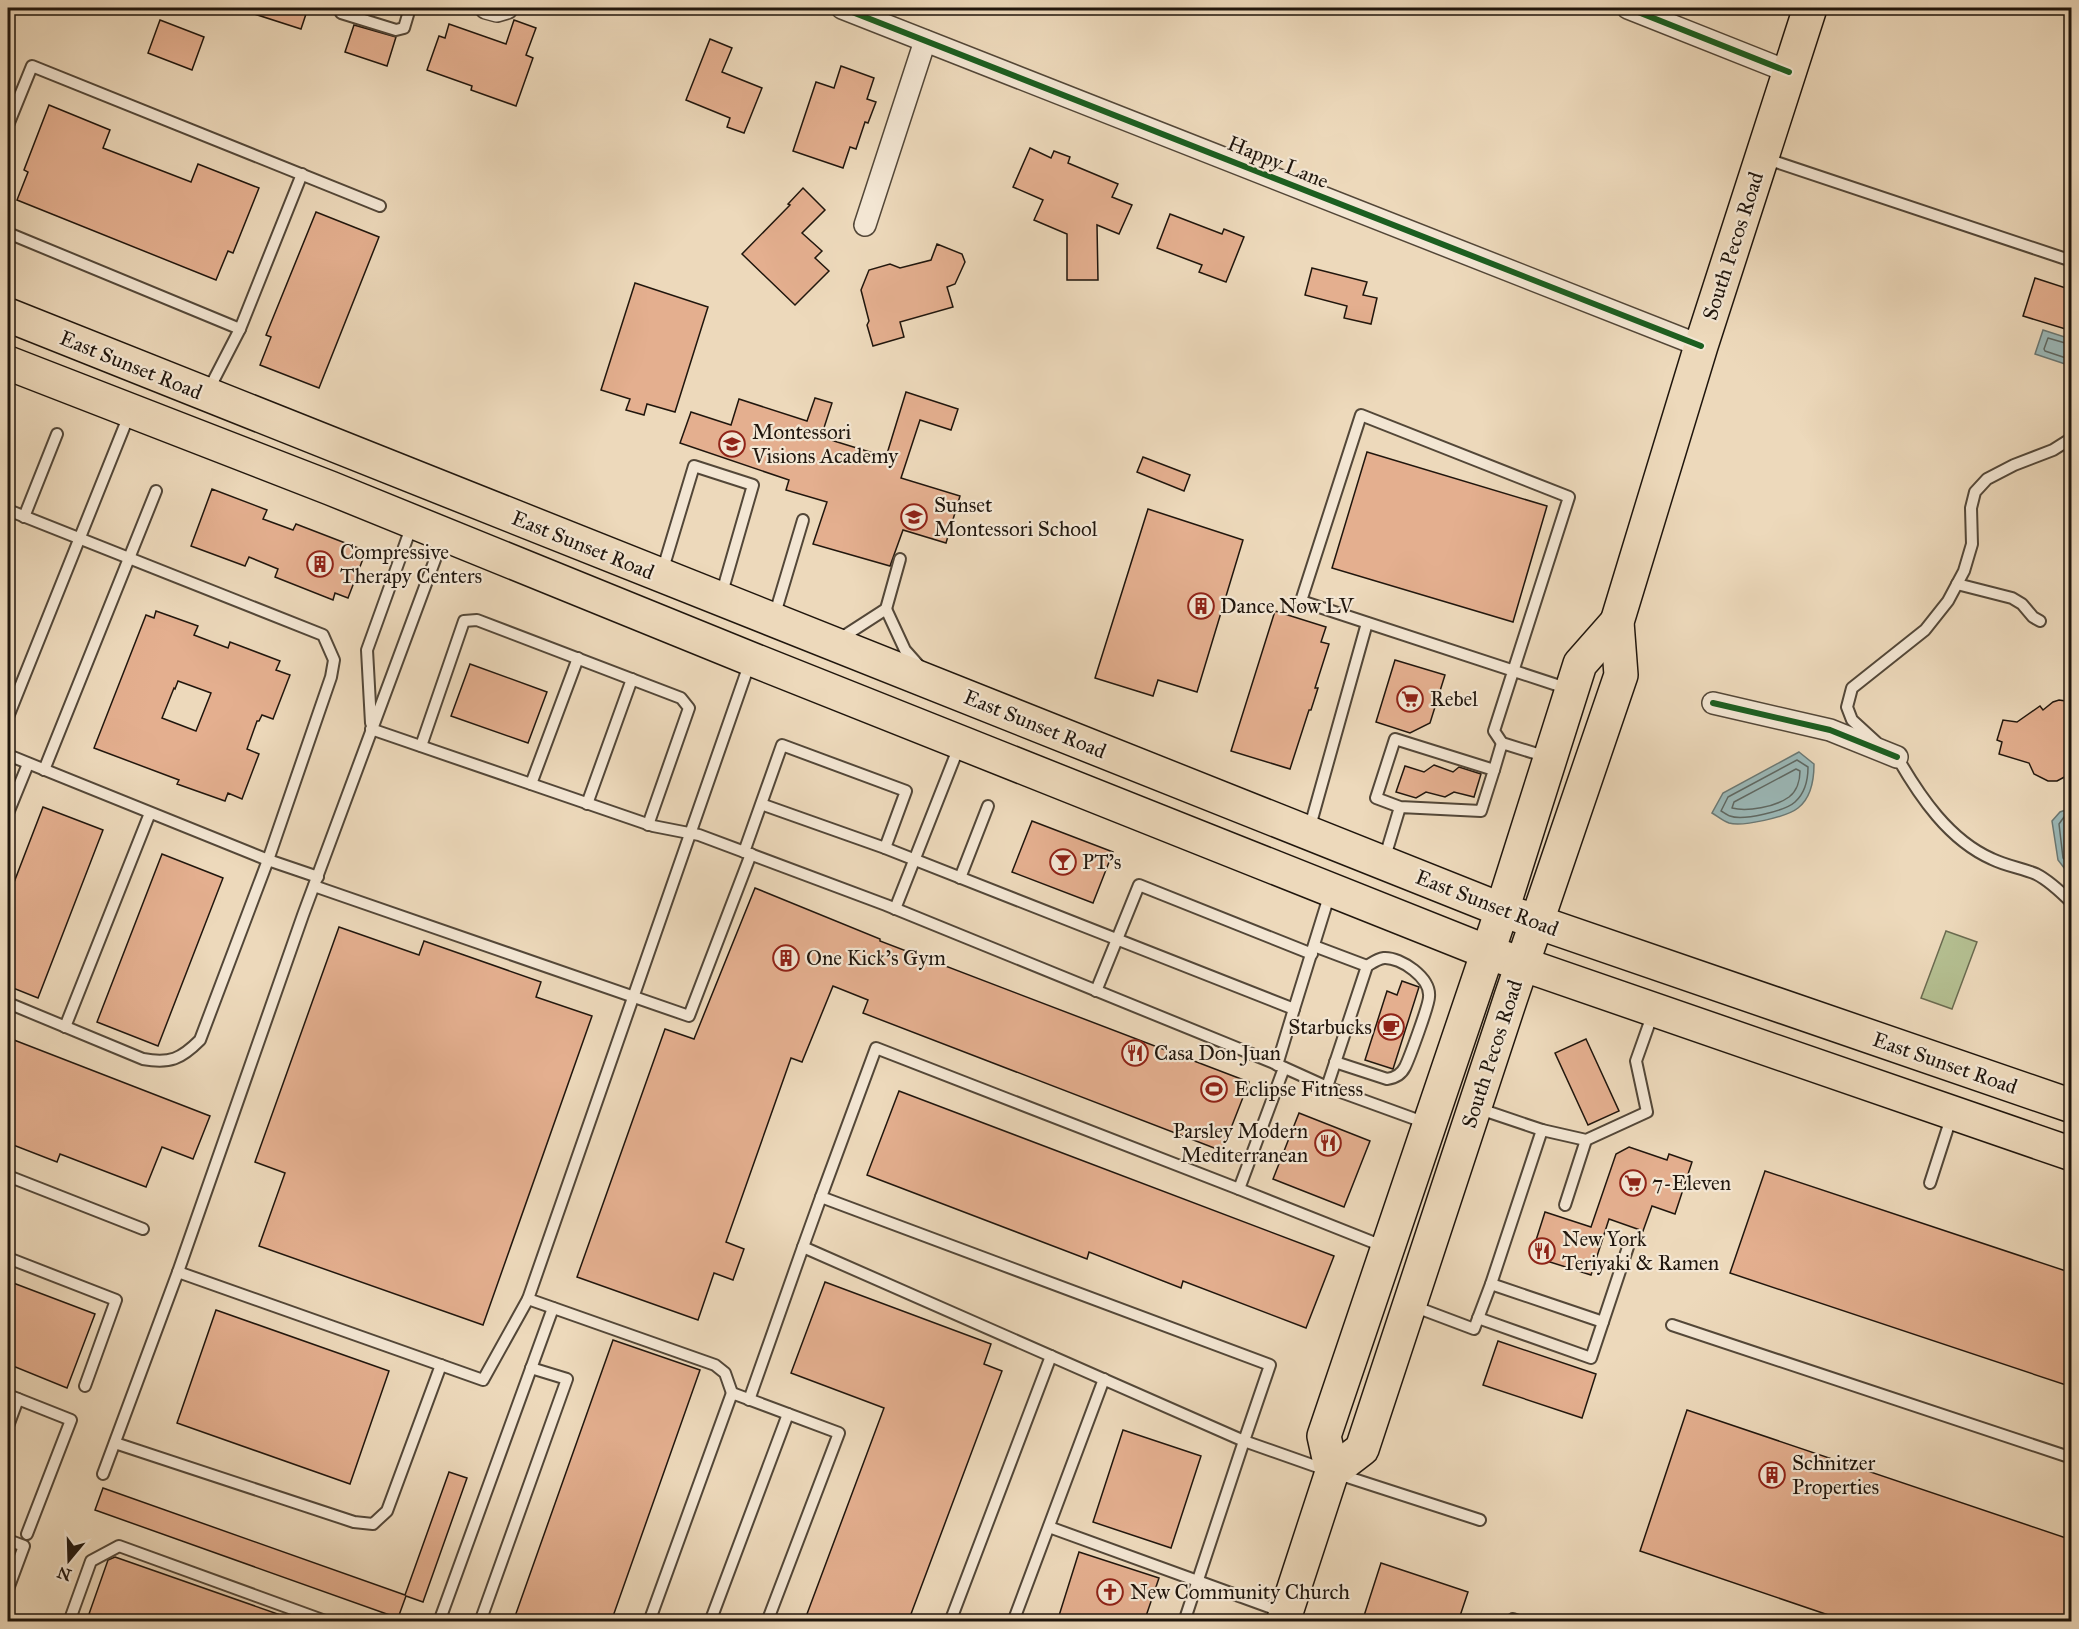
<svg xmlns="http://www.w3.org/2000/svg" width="2079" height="1629" font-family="'IM FELL Great Primer',serif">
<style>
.green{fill:#b5c092;stroke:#6a6b50;stroke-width:1.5}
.water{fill:#9bb9b9;stroke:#6a7874;stroke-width:1.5}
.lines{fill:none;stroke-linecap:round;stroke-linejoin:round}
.shore{stroke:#5e6863;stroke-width:1.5}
.building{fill:#e4af8f;stroke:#20160d;stroke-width:1.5;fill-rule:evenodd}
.service-casing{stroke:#534738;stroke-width:14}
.minor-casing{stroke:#534738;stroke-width:24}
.primary-casing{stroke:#20160d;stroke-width:36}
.service{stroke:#f3e6d3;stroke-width:10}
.minor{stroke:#f3e6d3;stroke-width:21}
.primary{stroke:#edd9bb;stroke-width:33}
.cycleway-casing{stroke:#f3e6d3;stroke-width:10}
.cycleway{stroke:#1b5e20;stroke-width:6}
.labels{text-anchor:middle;stroke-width:4.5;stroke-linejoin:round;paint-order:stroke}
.street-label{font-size:21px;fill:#20160d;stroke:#f3e6d3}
.poi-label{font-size:21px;fill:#20160d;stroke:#f3e6d3;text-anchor:start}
</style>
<rect width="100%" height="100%" fill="#edd9bb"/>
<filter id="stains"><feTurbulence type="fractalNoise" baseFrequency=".00333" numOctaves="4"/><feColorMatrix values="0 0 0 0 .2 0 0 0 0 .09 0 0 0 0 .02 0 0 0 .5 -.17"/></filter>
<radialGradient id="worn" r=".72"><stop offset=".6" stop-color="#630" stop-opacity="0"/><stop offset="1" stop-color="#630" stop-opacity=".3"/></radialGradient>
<!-- green -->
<polygon class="green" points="1946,931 1977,942 1952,1009 1921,998"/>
<!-- water -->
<g class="water">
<polygon points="2043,330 2071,339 2071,366 2035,354"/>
<path d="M 1799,752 L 1814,764 C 1814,780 1811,798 1798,808 C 1787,817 1742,827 1729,823 C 1723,821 1717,816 1712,813 L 1723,793 Z"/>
<polygon points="2071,808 2071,877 2058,860 2052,821 2060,812"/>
</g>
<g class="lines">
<!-- shore -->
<g class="shore">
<polyline points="2072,345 2048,338 2044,349 2045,351 2072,360"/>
<path d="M 1797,760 L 1808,767 C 1808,779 1805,793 1795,802 C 1785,811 1743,821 1730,816 C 1728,816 1723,812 1721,811 L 1728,797 Z"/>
<path d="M 1796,769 L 1800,771 C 1800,780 1797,791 1789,797 C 1775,807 1747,812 1732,808 L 1734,802 Z"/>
<polyline points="2072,814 2064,817 2059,824 2063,858 2072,867"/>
</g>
</g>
<!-- building -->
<g class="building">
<polygon points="245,8 308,8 301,29 245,11"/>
<polygon points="160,20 204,37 192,70 148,53"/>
<polygon points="514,20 536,28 526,55 533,58 516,106 471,90 472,86 427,70 439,36 445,38 449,24 506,44"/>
<polygon points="354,25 396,37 387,66 345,52"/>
<polygon points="710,39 732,48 722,72 762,88 744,133 727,127 730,118 686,100"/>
<polygon points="841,66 874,78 867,99 876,102 868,123 865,122 856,149 850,147 843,168 793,151 816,82 834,88"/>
<polygon points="49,105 110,130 103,148 191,182 198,164 259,188 233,253 228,251 216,280 17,200 28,172 24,170"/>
<polygon points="1030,148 1051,158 1054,151 1070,157 1068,163 1118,184 1112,197 1132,205 1119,234 1097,225 1098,280 1067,280 1067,234 1034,220 1043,200 1013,187"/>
<polygon points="803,188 825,210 802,233 822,251 815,258 829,271 795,305 742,254 790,205 788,204"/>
<polygon points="316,212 379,237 319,388 260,365 271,337 266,335"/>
<polygon points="1170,214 1222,234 1224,229 1244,237 1226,282 1199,272 1202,265 1157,248"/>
<polygon points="937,244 962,254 965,262 955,284 947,287 953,307 900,322 904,337 873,346 867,325 869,321 861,290 869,270 890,264 900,268 931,260"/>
<polygon points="1312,268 1367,282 1363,295 1377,298 1371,324 1344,318 1347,306 1305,295"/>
<polygon points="2035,278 2072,290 2072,331 2023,316"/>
<polygon points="635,283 708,307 675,412 647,404 644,415 626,410 630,399 601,390"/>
<polygon points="906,392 958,409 951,430 920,420 901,478 960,496 946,543 903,530 890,566 813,544 827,502 786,490 789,480 680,443 691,412 731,425 739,399 807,421 815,398 832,403 821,437 886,457"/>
<polygon points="1367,452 1547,506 1513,622 1332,568"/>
<polygon points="1143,457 1190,475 1184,491 1137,472"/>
<polygon points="212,489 267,510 263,519 293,530 296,524 366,551 348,598 335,593 333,600 275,577 278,569 249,557 245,566 191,546"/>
<polygon points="1148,509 1243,540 1197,692 1158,680 1153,696 1095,678"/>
<path d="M 156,611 L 198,626 L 194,635 L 228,648 L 230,642 L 280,661 L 276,670 L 290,675 L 273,719 L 262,715 L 259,721 L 257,721 L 247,749 L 259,754 L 242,799 L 228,793 L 225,801 L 177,784 L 179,780 L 94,748 L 146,615 L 154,618 ZM 178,681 L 211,693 L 196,731 L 162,718 L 174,688 L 175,689 Z"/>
<polygon points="1275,611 1326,627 1321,642 1329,644 1315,688 1318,688 1311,710 1309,710 1290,769 1231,751"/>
<polygon points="1395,660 1445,675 1430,723 1410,733 1376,722"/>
<polygon points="470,664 547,692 528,743 451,716"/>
<polygon points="2059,700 2072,702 2072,773 2057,781 2048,781 2034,774 2029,763 1999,754 2002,742 1997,740 2003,720 2017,722 2040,706 2043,710 2053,702"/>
<polygon points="1434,765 1453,772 1459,767 1481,774 1474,797 1454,792 1445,797 1426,792 1416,798 1396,792 1405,766 1424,772"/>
<polygon points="43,807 103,830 38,998 8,986 8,898"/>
<polygon points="1032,821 1113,852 1093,903 1012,872"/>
<polygon points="162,854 223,878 158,1046 97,1022"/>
<polygon points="755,888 880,939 880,941 1249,1082 1222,1151 863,1013 868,1000 833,986 802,1062 791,1058 726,1242 744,1249 733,1280 714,1273 698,1320 577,1277 665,1029 694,1039"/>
<polygon points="339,927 419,955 424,941 541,982 536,997 592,1016 483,1325 259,1246 285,1173 255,1162"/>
<polygon points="1402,981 1419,987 1393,1069 1365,1060 1387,991 1397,995"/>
<polygon points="1586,1039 1619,1111 1588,1125 1555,1053"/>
<polygon points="14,1040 210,1116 193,1159 162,1147 146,1187 60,1154 57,1162 8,1143 8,1058"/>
<polygon points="899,1091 1334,1256 1306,1328 1183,1281 1181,1288 1089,1252 1087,1259 867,1175"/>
<polygon points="1299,1113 1370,1141 1344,1207 1273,1179"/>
<polygon points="1629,1147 1667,1160 1669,1154 1692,1162 1675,1214 1652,1206 1643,1231 1609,1219 1591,1275 1531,1256 1545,1212 1591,1227 1616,1154"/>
<polygon points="1765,1171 2072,1273 2072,1387 1730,1273"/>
<polygon points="8,1281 95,1314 67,1388 8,1364"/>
<polygon points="825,1282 991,1344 984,1364 1002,1371 908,1622 804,1622 884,1408 791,1373"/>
<polygon points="216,1310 389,1371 350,1484 177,1423"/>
<polygon points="613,1340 700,1370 611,1622 513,1622"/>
<polygon points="1498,1341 1596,1374 1582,1418 1483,1385"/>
<polygon points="1687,1410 2072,1540 2072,1622 1849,1622 1640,1551"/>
<polygon points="1123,1430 1201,1456 1171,1548 1093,1522"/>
<polygon points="449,1472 467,1478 423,1602 406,1596 398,1618 95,1510 103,1488 405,1595"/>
<polygon points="1079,1552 1159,1578 1144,1622 1057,1622"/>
<polygon points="115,1557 292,1619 292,1622 112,1622 89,1614 108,1560"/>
<polygon points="1381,1563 1468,1592 1458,1622 1362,1622"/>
</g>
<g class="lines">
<!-- service casing -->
<g class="service-casing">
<g id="service">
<polyline points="341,13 396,30 404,28 410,8"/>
<polyline points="8,125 32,66 380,206"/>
<polyline points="1764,158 2072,261"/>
<polyline points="8,233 240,329"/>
<polyline points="208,391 240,329 302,174"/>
<path d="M 8,510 L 323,635 L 334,660 L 331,677 L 268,860 L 200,1040 C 181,1059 170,1064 143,1059 L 8,1003"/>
<polyline points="24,517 57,434"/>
<polyline points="662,572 694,466 753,485 721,596"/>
<polyline points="1957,584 2012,598 2022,604 2033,617 2040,621"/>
<polyline points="886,609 900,559"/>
<polyline points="774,617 803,520"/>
<polyline points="838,640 886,609 905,650 921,668"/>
<polyline points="8,717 129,415"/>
<polyline points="371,723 367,650 412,525"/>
<polyline points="371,729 653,826 699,835 886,905 1274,1063 1327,1087 1426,1123"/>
<polyline points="1876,742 1852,720 1847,707 1852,688 1925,630 1948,601 1964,571 1972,544 1971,508 1975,492 1987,479 2014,465 2053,450 2072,438"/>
<polyline points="1502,743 1494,731 1569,497 1361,415 1301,601 1569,689"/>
<polyline points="421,746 464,621 477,620 681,698 689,708 648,825"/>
<path d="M 1894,754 L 1897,757 C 1920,797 1949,840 1992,859 C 2006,866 2022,868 2036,874 C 2048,880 2062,893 2072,903"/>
<polyline points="8,755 268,860 318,877"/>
<polyline points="44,770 156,491"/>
<polyline points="1494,770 1502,743 1547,757"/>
<polyline points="531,784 578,658"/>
<polyline points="587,804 632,679"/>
<polyline points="8,813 28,764"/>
<polyline points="1309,830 1367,623"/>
<polyline points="885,848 1294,1009 1330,893"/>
<polyline points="744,852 782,745 906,791 885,848 761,804"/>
<polyline points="1384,860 1400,807 1376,798 1395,739 1494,770 1481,811 1400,807"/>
<polyline points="960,878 988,806"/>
<polyline points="314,886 689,1016 751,854"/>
<polyline points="895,909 960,744"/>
<polyline points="1314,946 1367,966 1327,1087"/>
<polyline points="1096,991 1139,885 1312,954"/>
<polyline points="65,1027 150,813"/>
<path d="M 1335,1062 L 1387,1079 C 1395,1078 1401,1075 1405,1067 C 1409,1059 1429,1005 1429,997 C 1431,978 1401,957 1384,958 C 1377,959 1372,963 1367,966"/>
<polyline points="1277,1065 1294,1009"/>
<polyline points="1284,1068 1239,1189 1385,1247"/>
<polyline points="1477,1108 1542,1130"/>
<polyline points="8,1176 143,1229"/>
<polyline points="1930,1183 1952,1115"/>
<polyline points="1239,1189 876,1048 821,1197 1270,1365 1244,1441 1332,1472 1480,1520"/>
<polyline points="821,1197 803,1247 1244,1441 1184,1622"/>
<polyline points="1565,1205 1586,1140"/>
<polyline points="8,1258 116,1300 85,1386"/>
<polyline points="178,1272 483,1380 528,1299"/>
<polyline points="1491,1284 1603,1322"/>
<polyline points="1413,1306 1474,1329 1491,1284 1542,1130 1586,1140 1647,1112 1636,1061 1653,1013"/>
<polyline points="1478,1318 1591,1358 1628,1247"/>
<polyline points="1672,1325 2072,1458"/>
<polyline points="732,1393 725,1373 715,1365 528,1299 750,662"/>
<polyline points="8,1395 71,1420 27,1534"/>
<polyline points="749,1400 803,1247"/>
<polyline points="8,1426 18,1399"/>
<polyline points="115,1443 354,1522 373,1524 387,1511 441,1365"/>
<polyline points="103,1474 178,1272 303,915 443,538"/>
<polyline points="1049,1527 1283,1612"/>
<polyline points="8,1540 24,1546 8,1589"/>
<polyline points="69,1622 91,1561 119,1546 328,1622"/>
<polyline points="439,1622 553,1308"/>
<polyline points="480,1622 567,1379 531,1368"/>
<polyline points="649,1622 732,1393 839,1433 767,1622"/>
<polyline points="710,1622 788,1414"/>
<polyline points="950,1622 1051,1356"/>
<polyline points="1013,1622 1104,1379"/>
<polyline points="1509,1622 1513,1619 1521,1622"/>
</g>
</g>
<!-- minor casing -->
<g class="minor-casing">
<g id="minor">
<polyline points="486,8 497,11 507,8"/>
<polyline points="842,8 1701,346"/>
<polyline points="1628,8 1789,72"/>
<polyline points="865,225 925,41"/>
<polyline points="1713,703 1830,730 1897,757"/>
</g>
</g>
<!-- primary casing -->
<g class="primary-casing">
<g id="primary">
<polyline points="8,315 1502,910 2072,1106"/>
<polyline points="8,363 330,488 751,659 1487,952 2072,1154"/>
<polyline points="1332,1472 1362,1449 1511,997 1621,675 1617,622 1701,346 1810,8"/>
<polyline points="1283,1622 1332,1472 1324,1436 1502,910 1580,664 1617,622"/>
</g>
</g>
<!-- service -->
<use href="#service" class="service"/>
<!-- minor -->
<use href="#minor" class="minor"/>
<!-- primary -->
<use href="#primary" class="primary"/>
<!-- cycleway casing -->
<g class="cycleway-casing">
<g id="cycleway">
<polyline points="842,8 1701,346"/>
<polyline points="1628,8 1789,72"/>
<polyline points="1713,703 1830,730 1897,757"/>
</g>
</g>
<!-- cycleway -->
<use href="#cycleway" class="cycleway"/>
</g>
<!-- icons -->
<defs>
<g id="school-ring" transform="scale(1.35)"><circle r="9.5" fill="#f3e6d3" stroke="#8f2418" stroke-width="1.5"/><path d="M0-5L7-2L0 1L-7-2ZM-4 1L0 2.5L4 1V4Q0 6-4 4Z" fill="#8f2418"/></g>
<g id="building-ring" transform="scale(1.35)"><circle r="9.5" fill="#f3e6d3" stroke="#8f2418" stroke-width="1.5"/><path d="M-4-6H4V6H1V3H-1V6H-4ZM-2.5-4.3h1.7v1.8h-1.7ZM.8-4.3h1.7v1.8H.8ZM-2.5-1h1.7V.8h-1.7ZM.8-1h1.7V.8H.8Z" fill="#8f2418"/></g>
<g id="supermarket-ring" transform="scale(1.35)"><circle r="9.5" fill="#f3e6d3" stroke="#8f2418" stroke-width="1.5"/><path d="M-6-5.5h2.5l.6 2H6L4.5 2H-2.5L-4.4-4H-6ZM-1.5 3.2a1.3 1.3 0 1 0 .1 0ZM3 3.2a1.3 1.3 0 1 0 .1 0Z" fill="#8f2418"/></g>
<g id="bar-ring" transform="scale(1.35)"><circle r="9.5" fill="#f3e6d3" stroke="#8f2418" stroke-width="1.5"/><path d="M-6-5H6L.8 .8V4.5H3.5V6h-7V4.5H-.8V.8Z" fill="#8f2418"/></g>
<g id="cafe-ring" transform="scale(1.35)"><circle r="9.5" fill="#f3e6d3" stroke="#8f2418" stroke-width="1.5"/><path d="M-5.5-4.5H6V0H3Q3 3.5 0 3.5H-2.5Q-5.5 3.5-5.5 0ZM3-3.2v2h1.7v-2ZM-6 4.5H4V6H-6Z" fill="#8f2418"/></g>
<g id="restaurant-ring" transform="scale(1.35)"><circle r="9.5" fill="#f3e6d3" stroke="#8f2418" stroke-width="1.5"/><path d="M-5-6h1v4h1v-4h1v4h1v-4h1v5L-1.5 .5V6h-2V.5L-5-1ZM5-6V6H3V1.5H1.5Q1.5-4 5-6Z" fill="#8f2418"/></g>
<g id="stadium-ring" transform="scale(1.35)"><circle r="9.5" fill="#f3e6d3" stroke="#8f2418" stroke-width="1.5"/><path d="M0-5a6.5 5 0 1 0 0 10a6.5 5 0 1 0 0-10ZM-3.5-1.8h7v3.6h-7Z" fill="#8f2418"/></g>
<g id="church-ring" transform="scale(1.35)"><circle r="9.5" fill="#f3e6d3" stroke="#8f2418" stroke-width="1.5"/><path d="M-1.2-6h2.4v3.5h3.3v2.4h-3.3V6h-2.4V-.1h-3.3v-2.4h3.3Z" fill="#8f2418"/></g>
</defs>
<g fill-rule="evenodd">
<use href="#school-ring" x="732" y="444"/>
<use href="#school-ring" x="914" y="517"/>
<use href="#building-ring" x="320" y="564"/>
<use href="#building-ring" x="1201" y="606"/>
<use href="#supermarket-ring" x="1410" y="699"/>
<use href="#bar-ring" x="1063" y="862"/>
<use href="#building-ring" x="786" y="958"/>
<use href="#cafe-ring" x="1391" y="1027"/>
<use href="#restaurant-ring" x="1135" y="1053"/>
<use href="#stadium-ring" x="1214" y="1089"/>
<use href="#restaurant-ring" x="1328" y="1143"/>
<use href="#supermarket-ring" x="1633" y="1183"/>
<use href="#restaurant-ring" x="1542" y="1251"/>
<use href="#building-ring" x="1772" y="1475"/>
<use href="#church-ring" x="1110" y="1592"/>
</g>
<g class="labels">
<!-- street labels -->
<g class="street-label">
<text transform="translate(1278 162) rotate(22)" y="7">Happy Lane</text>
<text transform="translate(1733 246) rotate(-72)" y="7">South Pecos Road</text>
<text transform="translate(131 365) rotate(22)" y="7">East Sunset Road</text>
<text transform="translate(583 545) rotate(22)" y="7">East Sunset Road</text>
<text transform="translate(1035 724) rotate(22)" y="7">East Sunset Road</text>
<text transform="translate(1487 903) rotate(21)" y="7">East Sunset Road</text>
<text transform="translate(1492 1054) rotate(-72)" y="7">South Pecos Road</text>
<text transform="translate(1945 1063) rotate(19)" y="7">East Sunset Road</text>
</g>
<!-- poi labels -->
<g class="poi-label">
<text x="752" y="439">Montessori<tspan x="752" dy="24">Visions Academy</tspan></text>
<text x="934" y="512">Sunset<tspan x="934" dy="24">Montessori School</tspan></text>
<text x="340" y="559">Compressive<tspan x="340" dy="24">Therapy Centers</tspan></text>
<text x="1220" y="613">Dance Now LV</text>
<text x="1430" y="706">Rebel</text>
<text x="1082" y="869">PT's</text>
<text x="806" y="965">One Kick's Gym</text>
<text x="1372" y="1034" text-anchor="end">Starbucks</text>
<text x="1154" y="1060">Casa Don Juan</text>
<text x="1234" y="1096">Eclipse Fitness</text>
<text x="1308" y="1138" text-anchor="end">Parsley Modern<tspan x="1308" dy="24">Mediterranean</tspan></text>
<text x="1652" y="1190">7-Eleven</text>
<text x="1562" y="1246">New York<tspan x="1562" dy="24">Teriyaki &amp; Ramen</tspan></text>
<text x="1792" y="1470">Schnitzer<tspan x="1792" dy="24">Properties</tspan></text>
<text x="1130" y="1599">New Community Church</text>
</g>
</g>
<!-- margin -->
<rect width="2079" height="1629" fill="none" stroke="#edd9bb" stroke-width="30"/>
<rect x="9" y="9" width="2061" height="1611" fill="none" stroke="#20160d" stroke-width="3"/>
<rect x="15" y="15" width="2049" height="1599" fill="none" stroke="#20160d" stroke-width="1.5"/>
<!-- north arrow -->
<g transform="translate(69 1560) rotate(199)" stroke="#f3e6d3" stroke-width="4.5" paint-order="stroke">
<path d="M0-4.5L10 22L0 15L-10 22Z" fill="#20160d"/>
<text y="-9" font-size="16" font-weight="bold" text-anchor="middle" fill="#20160d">N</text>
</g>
<rect width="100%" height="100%" filter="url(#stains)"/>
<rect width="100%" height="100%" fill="url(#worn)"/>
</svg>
